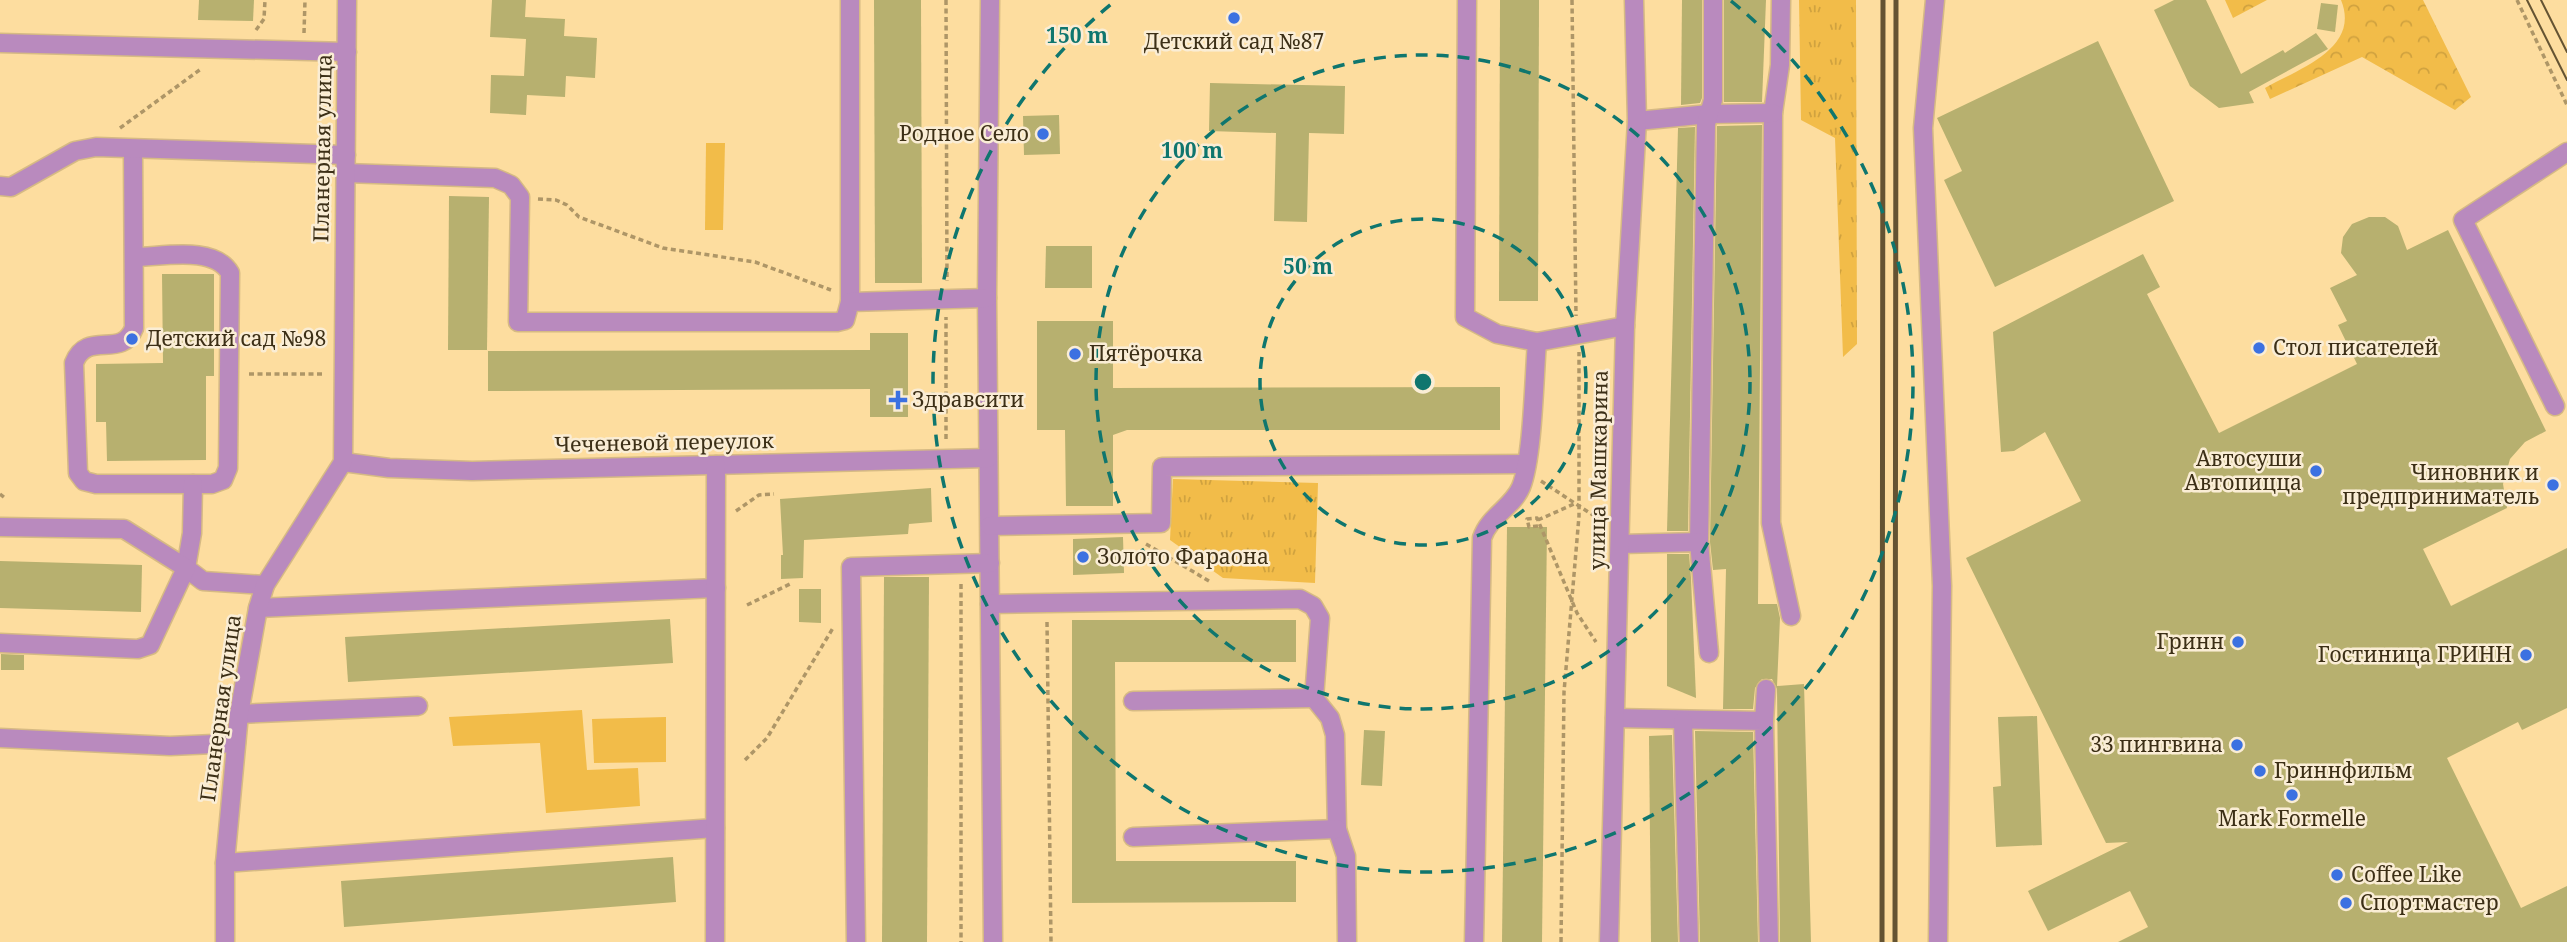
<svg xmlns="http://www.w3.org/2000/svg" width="2567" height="942" font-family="'Noto Serif',serif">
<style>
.grass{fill:url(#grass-tufts)}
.forest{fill:url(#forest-crowns)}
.park{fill:#f2bc49}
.building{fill:#b7b06f}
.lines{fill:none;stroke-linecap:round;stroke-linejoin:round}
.minor-casing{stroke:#d6ba84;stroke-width:21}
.path{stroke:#ae9667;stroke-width:3.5;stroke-dasharray:5 3.5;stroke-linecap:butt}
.minor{stroke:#b98abe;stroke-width:18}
.tram{stroke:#645332;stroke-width:2}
.rail{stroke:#645332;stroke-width:5}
.ring{fill:none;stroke:#0f766e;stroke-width:3.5;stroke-dasharray:12 9}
.poi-dot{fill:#3c71e1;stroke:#faedd5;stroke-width:2.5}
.labels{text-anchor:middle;stroke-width:5;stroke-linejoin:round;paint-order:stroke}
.poi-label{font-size:21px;fill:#3c2f16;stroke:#faedd5;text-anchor:start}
.street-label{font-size:21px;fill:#3c2f16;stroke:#faedd5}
.centre{fill:#0f766e;stroke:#faedd5;stroke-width:3.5}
.ring-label{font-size:21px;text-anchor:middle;font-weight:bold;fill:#0f766e;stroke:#faedd5;stroke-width:5;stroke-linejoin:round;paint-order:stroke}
</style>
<defs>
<pattern id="grass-tufts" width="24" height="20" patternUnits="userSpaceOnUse" patternTransform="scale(1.75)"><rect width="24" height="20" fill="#f2bc49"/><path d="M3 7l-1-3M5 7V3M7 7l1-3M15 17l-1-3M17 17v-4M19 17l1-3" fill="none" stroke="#d0a23f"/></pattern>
<pattern id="forest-crowns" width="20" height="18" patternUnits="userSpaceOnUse" patternTransform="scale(1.75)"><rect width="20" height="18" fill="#f2bc49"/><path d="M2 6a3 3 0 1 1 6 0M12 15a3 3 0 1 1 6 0" fill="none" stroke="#d0a23f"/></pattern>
</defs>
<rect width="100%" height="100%" fill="#fddd9f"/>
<!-- grass -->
<g class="grass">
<polygon points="1799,0 1856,0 1857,344 1843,357 1835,138 1801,120"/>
<polygon points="1173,479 1318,483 1315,583 1223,578 1170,540"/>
</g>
<!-- forest -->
<g class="forest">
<polygon points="2225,0 2267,0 2233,18"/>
<path d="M 2341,0 L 2423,0 L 2471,97 L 2455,110 L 2362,57 L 2270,99 L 2265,88 C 2298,69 2361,49 2341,0 Z"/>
</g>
<!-- park -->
<g class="park">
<polygon points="706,143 725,143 723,230 705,230"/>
<polygon points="582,710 587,770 638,768 640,806 546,813 540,743 453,746 449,717"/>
<polygon points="666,717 666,762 594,763 592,719"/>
</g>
<!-- building -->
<g class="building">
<polygon points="199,0 254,0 253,21 198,20"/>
<polygon points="492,0 526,0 525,17 565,19 564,36 597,38 595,78 566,76 565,97 527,95 526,115 490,113 491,75 524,76 526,39 490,37"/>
<polygon points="874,0 921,0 922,283 875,283"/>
<polygon points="1500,0 1539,0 1538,301 1499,301"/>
<polygon points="1682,0 1702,0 1702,98 1700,103 1681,105"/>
<polygon points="1724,0 1766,0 1762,102 1724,102"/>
<polygon points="2174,0 2206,0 2241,74 2283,50 2285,53 2316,33 2328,49 2249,92 2254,103 2219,108 2190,86 2154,10"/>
<polygon points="2321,3 2338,5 2335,32 2317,29"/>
<polygon points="2098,41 2174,201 1995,287 1944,180 1962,171 1937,118"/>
<polygon points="1210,83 1345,86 1344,134 1309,133 1307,222 1274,221 1276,133 1209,131"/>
<polygon points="1059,115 1060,154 1024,155 1023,116"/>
<polygon points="1762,125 1758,604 1777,604 1780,618 1777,686 1804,684 1811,942 1780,942 1777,689 1772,679 1762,679 1755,688 1753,709 1723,709 1726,569 1713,570 1710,542 1717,126"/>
<polygon points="1695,127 1688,531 1667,531 1678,128"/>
<polygon points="449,196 489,197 487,350 448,350"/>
<polygon points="2369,217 2385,217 2398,226 2407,250 2448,230 2546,431 2525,442 2510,459 2503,484 2507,508 2423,549 2451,606 2567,548 2567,708 2522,730 2518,722 2447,758 2521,908 2567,886 2567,942 2118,942 2148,927 2130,891 2048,931 2028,891 2128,842 2106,843 1966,558 2081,501 2045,432 2014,451 2001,452 1993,332 2143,254 2160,287 2147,294 2219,433 2357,364 2338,325 2347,321 2330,288 2357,275 2341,253 2343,237 2352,224"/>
<polygon points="1046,246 1092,246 1092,288 1045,288"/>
<polygon points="162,274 214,274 214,376 206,376 206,460 107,461 106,422 96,422 96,364 163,363"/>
<polygon points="1037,321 1113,321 1113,388 1500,387 1500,430 1127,430 1113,435 1113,506 1066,506 1065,430 1037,430"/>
<polygon points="870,333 908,333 908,417 870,417 870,389 488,391 488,351 870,350"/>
<polygon points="931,488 932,522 909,524 908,534 804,540 803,578 781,579 781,555 783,555 780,499"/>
<polygon points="1507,527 1547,527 1542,942 1502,942"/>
<polygon points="1123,537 1124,573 1073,575 1073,539"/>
<polygon points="1689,554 1691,578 1696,698 1667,686 1667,554"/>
<polygon points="0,561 142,565 141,612 0,608"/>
<polygon points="884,577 929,577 927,942 882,942"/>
<polygon points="799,589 821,589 821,623 799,622"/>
<polygon points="670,619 673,663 348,682 345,637"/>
<polygon points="1072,620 1296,620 1296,662 1115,662 1116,861 1296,861 1296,902 1072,903"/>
<polygon points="1,654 24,655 24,670 1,670"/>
<polygon points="2037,716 2042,845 1996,847 1993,787 2001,786 1998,717"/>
<polygon points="1364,730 1385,731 1382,786 1361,785"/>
<polygon points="1695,731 1753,732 1758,942 1700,942"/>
<polygon points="1672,735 1678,942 1651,942 1649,736"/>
<polygon points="673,857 676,902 344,927 341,881"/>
</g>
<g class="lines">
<!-- minor casing -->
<g class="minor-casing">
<g id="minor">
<polyline points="850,0 850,302"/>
<polyline points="990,0 987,298 993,942"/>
<polyline points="1467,0 1465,317 1497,334 1537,342 1625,326"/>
<polyline points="1781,0 1780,65 1773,113 1771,523 1791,616"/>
<polyline points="1935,0 1923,128 1942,586 1938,942"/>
<polyline points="0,43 347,52"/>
<polyline points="1637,121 1709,114 1773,113"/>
<path d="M 133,149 L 134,328 C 122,360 87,329 74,363 L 78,473 L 84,481 L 96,484 L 212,484 L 223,480 L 228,468 L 230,273 C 214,245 162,257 134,257"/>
<polyline points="345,173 495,178 511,185 520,197 518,322 837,322 845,320 850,302 987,298"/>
<polyline points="0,186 11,187 75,151 96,147 346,155"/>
<polyline points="2555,406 2463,220 2567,152"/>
<polyline points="343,462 389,468 472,471 988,458"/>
<polyline points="193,484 192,533 186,568 203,581 265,585"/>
<polyline points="990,526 1161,523 1162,467 1526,464"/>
<polyline points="0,527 124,529 186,568 150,645 138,649 0,643"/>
<polyline points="1699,542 1706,124 1713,100 1713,0"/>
<polyline points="1621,544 1699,542 1709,653"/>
<polyline points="990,604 1300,599 1313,606 1320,618 1314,698 1330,718 1335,735 1337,829 1346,856 1347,942"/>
<polyline points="258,608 716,588"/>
<polyline points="1133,701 1314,698"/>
<polyline points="239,714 418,706"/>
<polyline points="1615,718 1764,721 1769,942"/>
<polyline points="1683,721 1689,942"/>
<polyline points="1764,721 1766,689"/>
<polyline points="0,738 170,746 236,743"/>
<polyline points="1133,837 1337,829"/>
<polyline points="225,863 715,828"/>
<polyline points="225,942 225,863 239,714 258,608 265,585 343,462 347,0"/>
<polyline points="715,942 716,465"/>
<polyline points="856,942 851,567 990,563"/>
<path d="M 1474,942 L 1482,538 C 1489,516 1512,508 1521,487 C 1533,457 1534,378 1537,342"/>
<polyline points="1609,942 1625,326 1637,121 1634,0"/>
</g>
</g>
<!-- path -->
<g class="path">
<polyline points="946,0 947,281"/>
<polyline points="1572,0 1576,316"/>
<polyline points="2517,0 2567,105"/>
<polyline points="256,30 264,19 265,0"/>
<polyline points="304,33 305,0"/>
<polyline points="120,128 201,69"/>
<polyline points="538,199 556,200 567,205 579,217 663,248 755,262 831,290"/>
<polyline points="249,374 325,374"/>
<polyline points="946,439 946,317"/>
<polyline points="1541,481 1602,521"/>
<polyline points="0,494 6,499"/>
<polyline points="736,511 759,495 774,494"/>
<polyline points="1538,520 1574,504"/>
<polyline points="1538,526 1529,527 1527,519 1537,518 1577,613 1596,642"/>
<polyline points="1146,544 1209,581"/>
<polyline points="961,584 961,942"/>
<polyline points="747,605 790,584"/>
<polyline points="1047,622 1051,942"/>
<polyline points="745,760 767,738 833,628"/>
<polyline points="1561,942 1564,692 1579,516 1579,352"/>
</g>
<!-- minor -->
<use href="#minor" class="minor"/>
<!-- tram -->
<g class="tram">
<polyline points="2527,0 2567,80"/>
<polyline points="2541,0 2567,52"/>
</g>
<!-- rail -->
<g class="rail">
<polyline points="1882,942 1883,0"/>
<polyline points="1895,942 1896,0"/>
</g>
</g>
<!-- distance rings -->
<g class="ring">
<circle cx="1423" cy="382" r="163"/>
<circle cx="1423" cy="382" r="327"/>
<path d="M1731 1A490 490 0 1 1 1115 1"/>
</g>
<!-- markers -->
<g class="poi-dot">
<circle cx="1234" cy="18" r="7"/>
<circle cx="1043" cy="134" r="7"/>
<circle cx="132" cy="339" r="7"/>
<circle cx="2259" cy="348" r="7"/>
<circle cx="1075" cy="354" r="7"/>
<path d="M894.5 389.5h7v7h7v7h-7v7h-7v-7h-7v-7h7z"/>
<circle cx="2316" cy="471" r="7"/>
<circle cx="2553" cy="485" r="7"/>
<circle cx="1083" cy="557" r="7"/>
<circle cx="2238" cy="642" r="7"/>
<circle cx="2526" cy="655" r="7"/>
<circle cx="2237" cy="745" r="7"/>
<circle cx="2260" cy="771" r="7"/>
<circle cx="2292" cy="795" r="7"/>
<circle cx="2337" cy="875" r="7"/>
<circle cx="2346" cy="903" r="7"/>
</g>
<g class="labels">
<!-- poi labels -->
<g class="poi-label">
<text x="1234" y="49" text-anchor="middle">Детский сад №87</text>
<text x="1029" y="141" text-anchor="end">Родное Село</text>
<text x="146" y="346">Детский сад №98</text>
<text x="2273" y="355">Стол писателей</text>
<text x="1089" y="361">Пятёрочка</text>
<text x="912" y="407">Здравсити</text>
<text x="2302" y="466" text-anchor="end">Автосуши<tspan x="2302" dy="24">Автопицца</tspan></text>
<text x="2539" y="480" text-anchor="end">Чиновник и<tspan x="2539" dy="24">предприниматель</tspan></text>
<text x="1097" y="564">Золото Фараона</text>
<text x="2224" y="649" text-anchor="end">Гринн</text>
<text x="2512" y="662" text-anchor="end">Гостиница ГРИНН</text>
<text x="2223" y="752" text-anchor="end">33 пингвина</text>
<text x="2274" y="778">Гриннфильм</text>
<text x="2292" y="826" text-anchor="middle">Mark Formelle</text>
<text x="2351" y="882">Coffee Like</text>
<text x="2360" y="910">Спортмастер</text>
</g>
<!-- street labels -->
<g class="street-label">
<text transform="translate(323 148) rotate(-89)" y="7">Планерная улица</text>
<text transform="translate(664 443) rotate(-1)" y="7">Чеченевой переулок</text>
<text transform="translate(1599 470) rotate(-89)" y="7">улица Машкарина</text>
<text transform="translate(221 708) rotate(-82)" y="7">Планерная улица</text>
</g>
</g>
<circle cx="1423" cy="382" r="10" class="centre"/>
<g class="ring-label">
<text x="1077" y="43">150 m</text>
<text x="1192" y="158">100 m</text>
<text x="1308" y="274">50 m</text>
</g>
</svg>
